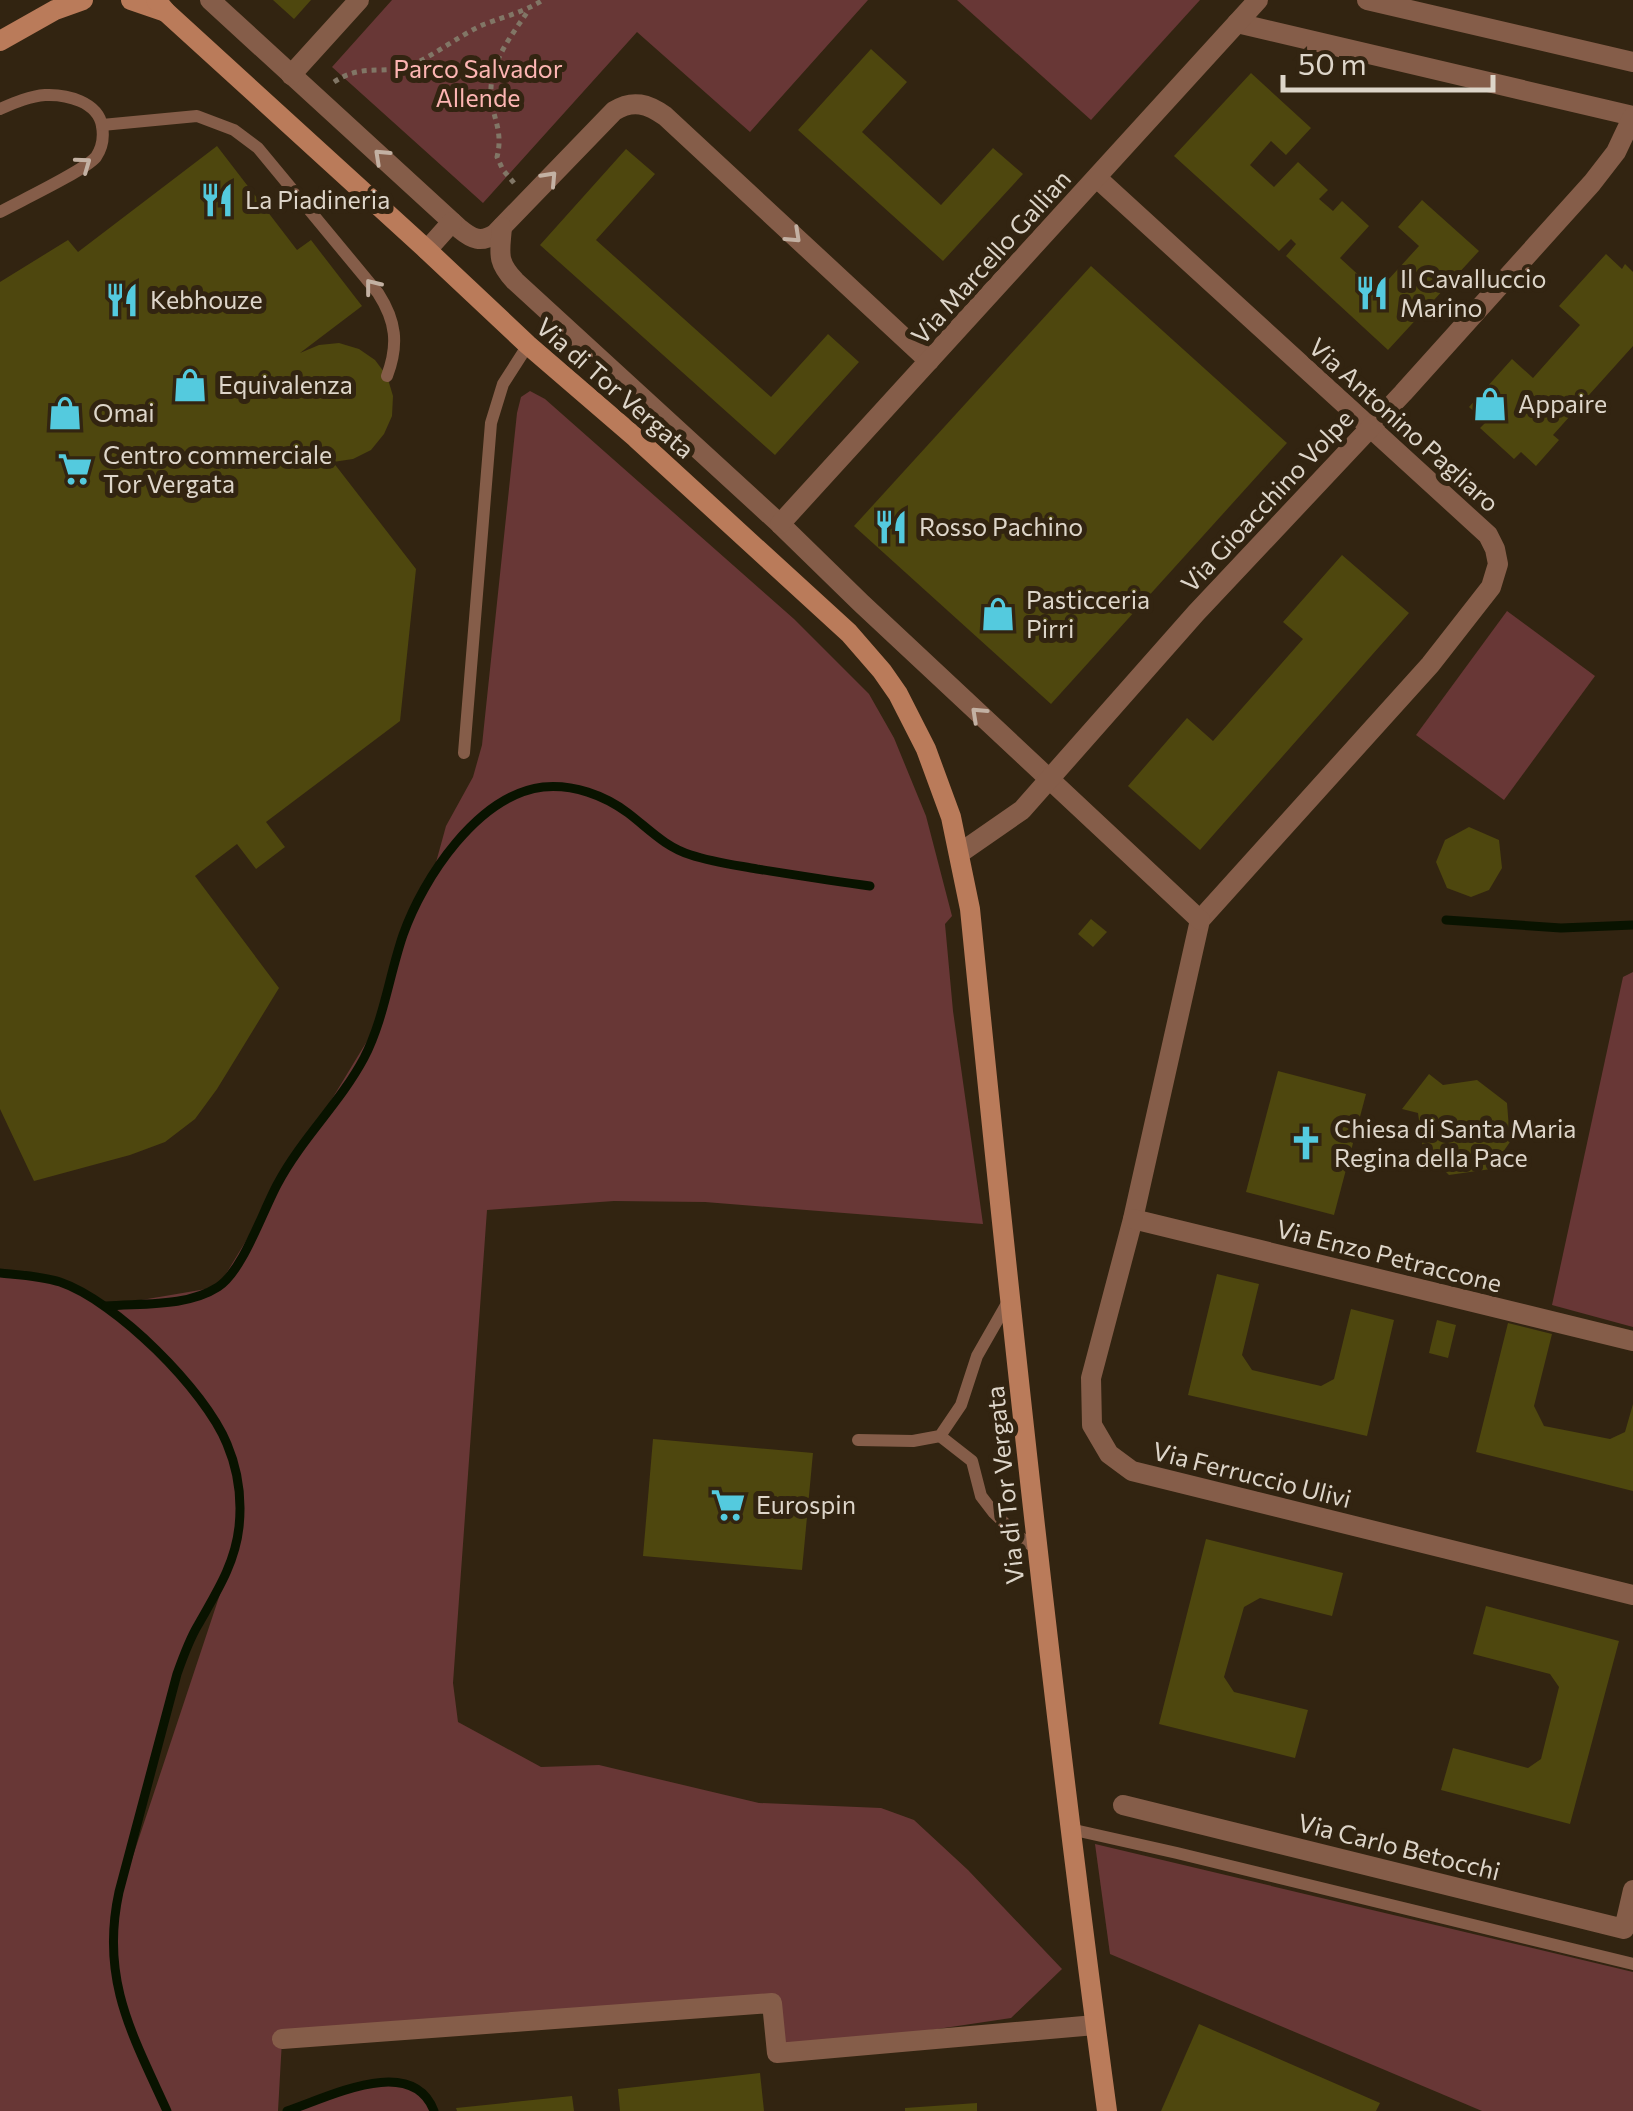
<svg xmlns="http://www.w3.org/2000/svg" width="1633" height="2111" font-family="Commissioner,sans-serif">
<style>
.green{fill:#683736;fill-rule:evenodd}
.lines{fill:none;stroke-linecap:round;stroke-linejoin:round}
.stream{stroke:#091300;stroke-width:9}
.building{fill:#4e470e}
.path{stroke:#817666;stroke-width:5;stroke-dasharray:5 5;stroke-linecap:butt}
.lane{stroke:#855d49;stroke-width:12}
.street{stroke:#855d49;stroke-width:20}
.secondary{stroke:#ba7b5a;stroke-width:20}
.oneway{stroke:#c3b1a3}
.labels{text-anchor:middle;stroke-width:10;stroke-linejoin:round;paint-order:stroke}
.park-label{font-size:25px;fill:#fdb5b3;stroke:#322411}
.poi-label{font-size:25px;fill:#ddd5c9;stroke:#322411;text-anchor:start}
.street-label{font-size:25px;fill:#ddd5c9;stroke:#322411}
</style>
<rect width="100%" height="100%" fill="#322411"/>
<!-- green -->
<g class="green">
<polygon points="392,0 868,0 750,132 637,32 483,203 332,67"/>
<polygon points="957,0 1200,0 1091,120"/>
<path d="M 530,391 L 545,399 L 794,619 L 869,694 L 894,738 L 926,816 L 952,916 L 945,924 L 953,1011 L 983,1224 L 705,1202 L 614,1201 L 487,1210 L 453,1683 L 458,1722 L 541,1767 L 599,1765 L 759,1803 L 881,1808 L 914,1820 L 968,1870 L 1062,1969 L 1011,2018 L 777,2053 L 772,2004 L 282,2040 L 278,2111 L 170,2111 L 150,2071 L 167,2111 L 0,2111 L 0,1273 L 35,1277 L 62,1283 L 106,1306 L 218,1287 L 378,1023 L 403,936 L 417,902 L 432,877 L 446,826 L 473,777 L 482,745 L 517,413 L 521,397 ZM 224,1581 L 224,1582 L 120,1895 L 177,1674 L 197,1626 Z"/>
<polygon points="1507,611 1595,676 1504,800 1416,735"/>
<polygon points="1633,972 1633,1327 1552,1305 1623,977"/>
<polygon points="1095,1844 1633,1972 1633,2111 1482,2111 1110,1954"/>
<path d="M 388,2081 C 410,2082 425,2090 434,2111 L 287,2111 L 362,2086 Z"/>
</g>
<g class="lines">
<!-- stream -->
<g class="stream">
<polyline points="1446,920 1561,928 1633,925"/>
<path d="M 0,1273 C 20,1275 41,1276 60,1282 C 116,1301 205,1390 227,1444 C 238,1470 242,1499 239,1527 C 235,1564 216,1593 198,1625 C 189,1640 183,1657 177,1674 L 119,1892 C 100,1979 132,2034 167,2111"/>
<path d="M 106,1306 C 142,1303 187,1307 218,1287 C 243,1271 263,1210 278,1183 C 302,1138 340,1103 364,1058 C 384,1019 389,976 403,935 C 423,878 478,795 543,787 C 573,784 604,795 628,813 C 649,829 665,847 691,855 C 712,862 735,865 757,869 C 795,875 832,881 870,886"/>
<path d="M 287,2111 C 327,2098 412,2053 434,2111"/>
</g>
</g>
<!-- building -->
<g class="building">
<polygon points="273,0 311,0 294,19"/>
<polygon points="871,49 907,82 862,132 941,205 993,148 1023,174 943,261 798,130"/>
<polygon points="1251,73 1311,128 1286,155 1271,141 1250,165 1274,187 1298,162 1328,190 1319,199 1333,211 1342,201 1369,226 1340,258 1377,292 1419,246 1398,227 1422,200 1479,251 1388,350 1286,256 1296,244 1291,239 1279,251 1174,156"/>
<polygon points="217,146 297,250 311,240 362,306 300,353 319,345 339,343 359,349 375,360 387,376 393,396 392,416 384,434 371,450 353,459 333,462 416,569 400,721 266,822 285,847 256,869 237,844 195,876 279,988 217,1089 195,1119 165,1142 130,1155 34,1181 0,1109 0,282 68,240 78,252"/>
<polygon points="626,149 655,174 596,240 771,397 828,334 859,362 775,455 540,245"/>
<polygon points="1606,254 1622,269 1625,264 1633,272 1633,346 1553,435 1559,440 1536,466 1521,452 1514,459 1480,428 1486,422 1469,407 1512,359 1533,378 1580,325 1559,306"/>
<polygon points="1091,266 1287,443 1051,704 854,526"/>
<polygon points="1342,555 1409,613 1200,850 1128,786 1187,718 1213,741 1303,639 1283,622"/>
<polygon points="1469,827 1499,840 1502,868 1489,890 1471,897 1447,888 1436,862 1445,840"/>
<polygon points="1091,919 1107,932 1093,947 1078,934"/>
<polygon points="1278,1071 1366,1094 1334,1215 1246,1192"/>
<polygon points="1429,1074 1443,1085 1477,1080 1507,1103 1510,1142 1491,1169 1449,1175 1423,1149 1418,1113 1402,1109"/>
<polygon points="1217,1274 1259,1284 1242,1355 1252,1370 1321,1386 1334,1379 1351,1309 1394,1320 1367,1436 1188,1395"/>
<polygon points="1437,1320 1456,1325 1448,1358 1429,1353"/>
<polygon points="1508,1323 1552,1334 1534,1406 1544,1426 1610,1439 1625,1432 1633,1404 1633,1491 1476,1452"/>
<polygon points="653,1439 813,1453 802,1570 643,1556"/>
<polygon points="1206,1539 1343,1573 1332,1616 1260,1598 1244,1607 1224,1677 1234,1692 1308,1710 1295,1758 1159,1724"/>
<polygon points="1486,1606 1619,1641 1570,1824 1441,1790 1453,1748 1528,1768 1541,1759 1559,1687 1550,1674 1473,1654"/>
<polygon points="1199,2024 1380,2103 1376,2111 1161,2111"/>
<polygon points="760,2073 764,2111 620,2111 618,2089"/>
<polygon points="572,2096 574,2111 457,2111 456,2108"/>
<polygon points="977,2103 977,2111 905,2111 905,2108"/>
</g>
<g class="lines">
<!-- path -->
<g class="path">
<path d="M 334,82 C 360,65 375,73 402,68 C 425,63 460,34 485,24 C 506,16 524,12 543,0"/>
<path d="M 514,183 L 503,170 L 497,157 C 504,129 491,117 491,92 C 490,62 512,35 528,11"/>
</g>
<!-- lane -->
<g class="lane">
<path d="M 0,109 C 14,103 30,96 45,95 C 67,94 98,102 102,126 C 104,137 102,148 96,157 C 84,171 20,201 0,212"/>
<path d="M 102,125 L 197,116 L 234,130 L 258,148 L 378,293 C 396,321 399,344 387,376"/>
<polyline points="464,753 491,423 503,384 528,345"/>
<polyline points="940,1436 972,1461 981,1496 994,1513 1018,1536 1037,1549"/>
<polyline points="858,1440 913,1441 940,1436 961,1405 977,1356 1009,1300"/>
<polyline points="1070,1829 1177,1853 1633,1964"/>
</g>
<!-- street -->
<g class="street">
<path d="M 210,0 L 460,229 C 472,239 481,243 495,234 L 614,111 C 633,99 648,104 665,116 L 929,361"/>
<polyline points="1367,0 1633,62"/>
<polyline points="1237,23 1633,116"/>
<polyline points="291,75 359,0"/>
<polyline points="1097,178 1488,535 1495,549 1498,564 1491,587 1430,665 1200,920 1133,1219 1091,1378 1092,1425 1109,1454 1132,1471 1633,1595"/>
<path d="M 502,227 C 500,253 496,261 515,281 L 780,524 L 861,603 L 1200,920"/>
<polyline points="427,250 452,222"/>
<polyline points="780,524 1258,0"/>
<polyline points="960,853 1022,810 1196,613 1403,393 1592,183 1616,152 1633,116"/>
<polyline points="1133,1219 1633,1341"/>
<polyline points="1123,1805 1624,1929 1633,1890"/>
<polyline points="282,2039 772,2003 777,2053 1095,2025"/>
</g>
<!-- secondary -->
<g class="secondary">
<polyline points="131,0 166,12"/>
<path d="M 156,0 L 166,12 L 427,250 L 528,345 L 636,438 L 849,633 L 882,671 L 898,694 L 926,749 L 951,817 L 970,909 C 1010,1310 1053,1711 1107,2111"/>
<polyline points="0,41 55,10 83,0"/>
</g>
</g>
<!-- one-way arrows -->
<defs><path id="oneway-chevron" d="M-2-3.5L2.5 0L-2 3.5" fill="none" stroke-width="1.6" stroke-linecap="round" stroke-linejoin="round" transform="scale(2.5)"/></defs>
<g class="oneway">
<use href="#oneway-chevron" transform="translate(381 156) rotate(-137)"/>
<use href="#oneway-chevron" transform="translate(84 164) rotate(-36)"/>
<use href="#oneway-chevron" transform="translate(550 178) rotate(-47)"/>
<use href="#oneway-chevron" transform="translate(794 236) rotate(43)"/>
<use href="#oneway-chevron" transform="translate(372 286) rotate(-128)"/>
<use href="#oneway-chevron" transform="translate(978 714) rotate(-137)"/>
</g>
<!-- icons -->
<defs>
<g id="restaurant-bare" transform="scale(2.7)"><path d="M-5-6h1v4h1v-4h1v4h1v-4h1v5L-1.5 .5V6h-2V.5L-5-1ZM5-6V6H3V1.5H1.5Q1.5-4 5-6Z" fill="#54cade" stroke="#322411" stroke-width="2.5" paint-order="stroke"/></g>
<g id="shop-bare" transform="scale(2.7)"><path d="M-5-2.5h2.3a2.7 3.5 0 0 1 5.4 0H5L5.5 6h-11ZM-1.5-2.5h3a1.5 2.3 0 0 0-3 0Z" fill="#54cade" stroke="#322411" stroke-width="2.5" paint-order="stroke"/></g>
<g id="supermarket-bare" transform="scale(2.7)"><path d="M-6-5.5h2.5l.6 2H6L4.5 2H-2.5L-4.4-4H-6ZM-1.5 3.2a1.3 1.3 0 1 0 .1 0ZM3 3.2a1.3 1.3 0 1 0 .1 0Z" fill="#54cade" stroke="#322411" stroke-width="2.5" paint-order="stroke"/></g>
<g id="church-bare" transform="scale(2.7)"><path d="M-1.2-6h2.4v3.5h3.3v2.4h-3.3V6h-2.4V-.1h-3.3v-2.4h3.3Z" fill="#54cade" stroke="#322411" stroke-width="2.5" paint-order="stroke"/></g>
</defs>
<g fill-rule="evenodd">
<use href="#restaurant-bare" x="217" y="200"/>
<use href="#restaurant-bare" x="1372" y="293"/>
<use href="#restaurant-bare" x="122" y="300"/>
<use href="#shop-bare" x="190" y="385"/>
<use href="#shop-bare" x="1490" y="404"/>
<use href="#shop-bare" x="65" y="413"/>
<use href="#supermarket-bare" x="75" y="469"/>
<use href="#restaurant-bare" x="891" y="527"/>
<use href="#shop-bare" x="998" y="614"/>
<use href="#church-bare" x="1306" y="1143"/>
<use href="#supermarket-bare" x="728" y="1505"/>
</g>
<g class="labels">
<!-- park labels -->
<g class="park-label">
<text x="478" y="78">Parco Salvador<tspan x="478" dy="29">Allende</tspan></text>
</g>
<!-- poi labels -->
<g class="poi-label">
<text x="245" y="209">La Piadineria</text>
<text x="1400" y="288">Il Cavalluccio<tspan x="1400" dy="29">Marino</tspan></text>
<text x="150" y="309">Kebhouze</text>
<text x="218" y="394">Equivalenza</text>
<text x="1518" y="413">Appaire</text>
<text x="93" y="422">Omai</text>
<text x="103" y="464">Centro commerciale<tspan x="103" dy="29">Tor Vergata</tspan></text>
<text x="919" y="536">Rosso Pachino</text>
<text x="1026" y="609">Pasticceria<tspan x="1026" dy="29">Pirri</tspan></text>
<text x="1334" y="1138">Chiesa di Santa Maria<tspan x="1334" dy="29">Regina della Pace</tspan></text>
<text x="756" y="1514">Eurospin</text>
</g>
<!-- street labels -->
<g class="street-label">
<text transform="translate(991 257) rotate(-48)" y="9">Via Marcello Gallian</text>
<text transform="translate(615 388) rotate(41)" y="9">Via di Tor Vergata</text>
<text transform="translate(1404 425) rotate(42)" y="9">Via Antonino Pagliaro</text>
<text transform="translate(1267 501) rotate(-47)" y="9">Via Gioacchino Volpe</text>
<text transform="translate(1389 1256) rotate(14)" y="9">Via Enzo Petraccone</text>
<text transform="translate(1252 1475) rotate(14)" y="9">Via Ferruccio Ulivi</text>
<text transform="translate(1005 1485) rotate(-96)" y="9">Via di Tor Vergata</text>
<text transform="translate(1399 1847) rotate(14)" y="9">Via Carlo Betocchi</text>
</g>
</g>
<!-- scale -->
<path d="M1283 75v15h210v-15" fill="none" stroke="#ddd5c9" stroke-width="5"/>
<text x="1298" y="75" font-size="30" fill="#ddd5c9" stroke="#322411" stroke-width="8" paint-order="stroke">50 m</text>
</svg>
